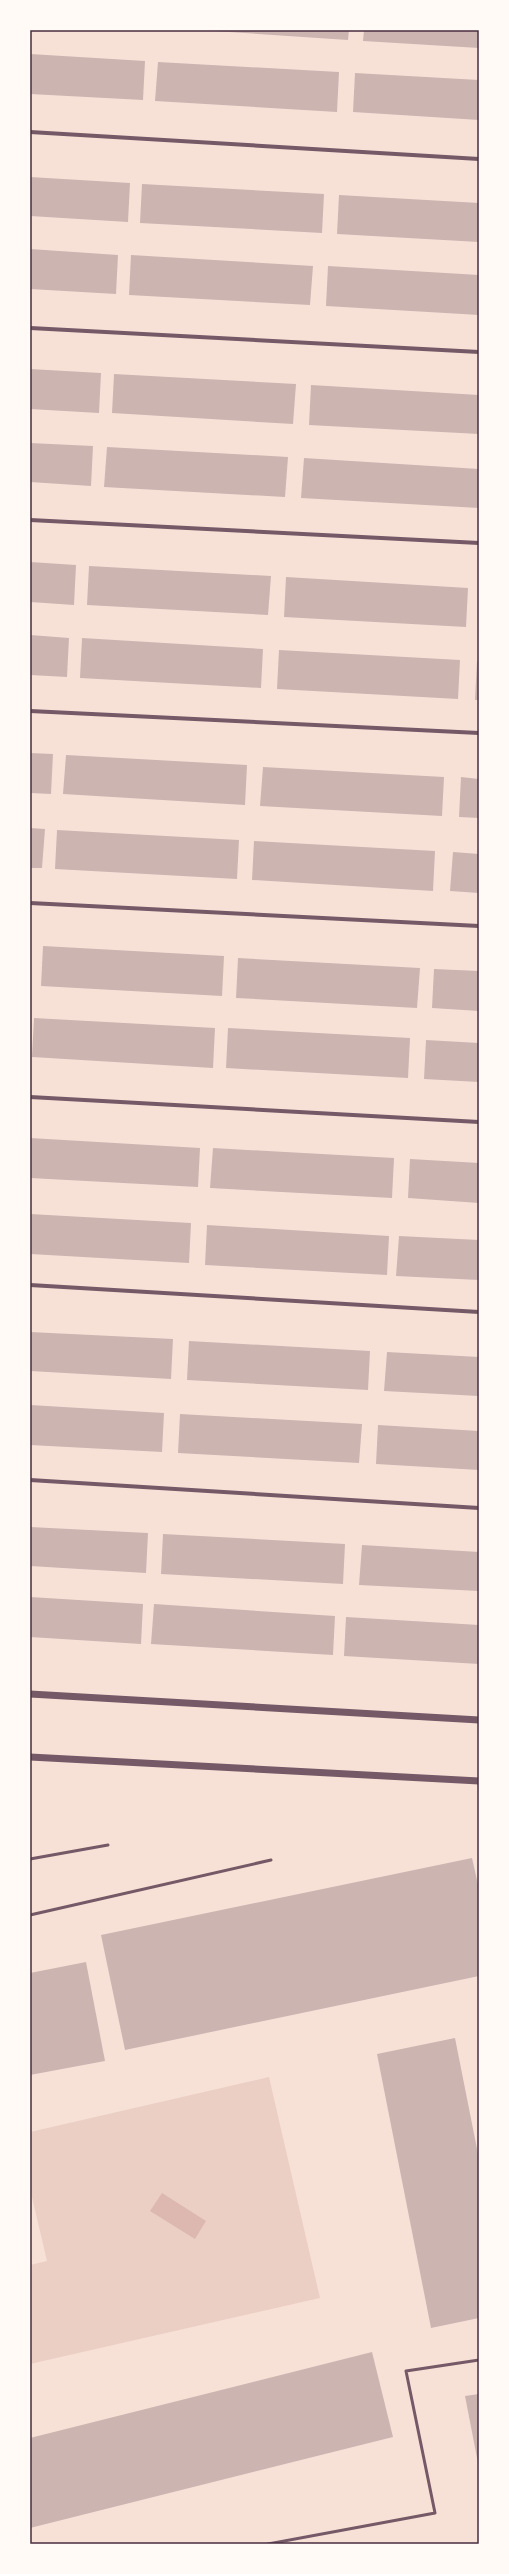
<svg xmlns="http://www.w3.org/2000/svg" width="509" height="2574" font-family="Barlow,sans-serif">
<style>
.green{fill:#ebcfc5}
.water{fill:#dcb8b0}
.building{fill:#ccb4b1}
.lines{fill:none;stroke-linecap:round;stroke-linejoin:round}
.service{stroke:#755966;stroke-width:3}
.minor{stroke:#755966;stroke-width:4}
.tertiary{stroke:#755966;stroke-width:7}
.neatline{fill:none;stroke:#4a2c40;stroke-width:1.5}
</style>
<rect width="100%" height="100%" fill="#f7e1d7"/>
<!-- green -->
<polygon class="green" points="269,2077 320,2298 30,2364 30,2265 47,2261 30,2189 30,2132"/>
<!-- water -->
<polygon class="water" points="162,2193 206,2221 195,2239 150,2211"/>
<!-- building -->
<g class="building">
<polygon points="198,30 349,30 348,40"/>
<polygon points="364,30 479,30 479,48 363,41"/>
<polygon points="30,54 145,61 143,100 30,94"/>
<polygon points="158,62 339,72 337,112 155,101"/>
<polygon points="355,73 479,80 479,120 353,112"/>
<polygon points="30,177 130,183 128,222 30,216"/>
<polygon points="142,184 324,194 322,233 140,223"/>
<polygon points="339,195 479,203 479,242 337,234"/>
<polygon points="30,249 118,255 116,294 30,289"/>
<polygon points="131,255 313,266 310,305 129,295"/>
<polygon points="328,266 479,275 479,315 326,306"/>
<polygon points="30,369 101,373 99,413 30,409"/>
<polygon points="114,374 296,384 293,424 112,413"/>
<polygon points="311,385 479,395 479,434 309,425"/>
<polygon points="30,443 93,446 91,486 30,482"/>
<polygon points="107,447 288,457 285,497 104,487"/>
<polygon points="304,458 479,469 479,508 301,498"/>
<polygon points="30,562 76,565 74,605 30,602"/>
<polygon points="89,566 271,576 268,615 87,605"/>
<polygon points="286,577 468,588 466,627 284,617"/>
<polygon points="30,635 69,638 67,677 30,675"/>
<polygon points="82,638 263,649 261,688 80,678"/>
<polygon points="279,650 460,660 458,699 277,689"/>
<polygon points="477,661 479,661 479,700 475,700"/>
<polygon points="30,753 53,754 51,794 30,793"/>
<polygon points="66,755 247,765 245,805 63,794"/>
<polygon points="263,767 444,777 442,816 260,806"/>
<polygon points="461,777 479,779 479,818 459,817"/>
<polygon points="30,828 45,829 42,868 30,868"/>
<polygon points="57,830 239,840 237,879 55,869"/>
<polygon points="254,841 435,851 433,891 252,880"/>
<polygon points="453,852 479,854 479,893 450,891"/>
<polygon points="43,946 224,956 222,996 41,986"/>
<polygon points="238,958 420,968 417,1008 236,998"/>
<polygon points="434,969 479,971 479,1011 432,1008"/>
<polygon points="34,1018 215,1028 213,1068 32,1057"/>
<polygon points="228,1028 410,1038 408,1078 226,1068"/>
<polygon points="426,1040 479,1043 479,1082 424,1079"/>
<polygon points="30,1138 200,1148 198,1187 30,1178"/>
<polygon points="213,1148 394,1158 392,1198 210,1188"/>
<polygon points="410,1159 479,1163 479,1203 408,1198"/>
<polygon points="30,1214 191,1223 189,1263 30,1254"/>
<polygon points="207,1225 389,1236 387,1275 205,1265"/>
<polygon points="399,1236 479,1240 479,1280 396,1276"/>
<polygon points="30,1332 173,1339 171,1379 30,1371"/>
<polygon points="189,1341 370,1351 368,1390 187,1380"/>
<polygon points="387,1352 479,1357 479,1396 384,1391"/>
<polygon points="30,1405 164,1413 162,1452 30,1445"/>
<polygon points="180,1414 362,1424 359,1463 178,1453"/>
<polygon points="378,1425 479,1431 479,1470 376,1464"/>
<polygon points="30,1527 148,1533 146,1573 30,1566"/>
<polygon points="163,1534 345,1544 343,1584 161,1574"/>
<polygon points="362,1545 479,1552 479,1591 359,1585"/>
<polygon points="30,1597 143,1604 141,1644 30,1637"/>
<polygon points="154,1604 335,1616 333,1655 151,1644"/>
<polygon points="346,1617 479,1625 479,1664 344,1656"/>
<polygon points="472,1858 479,1889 479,1976 125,2050 101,1935"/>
<polygon points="86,1962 105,2061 30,2075 30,1973"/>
<polygon points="455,2038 479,2159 479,2318 431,2328 377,2054"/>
<polygon points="372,2352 393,2437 30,2528 30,2438"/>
<polygon points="479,2394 479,2463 478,2463 465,2396"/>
</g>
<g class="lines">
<!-- service -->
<g class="service">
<polyline points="30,1859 108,1845"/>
<polyline points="30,1915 271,1860"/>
<polyline points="268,2544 435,2513 406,2371 479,2360"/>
</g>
<!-- minor -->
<g class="minor">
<polyline points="30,132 479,159"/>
<polyline points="30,328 479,352"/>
<polyline points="30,520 479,543"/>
<polyline points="30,711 479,733"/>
<polyline points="30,903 479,926"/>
<polyline points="30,1097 479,1122"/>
<polyline points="30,1285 479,1312"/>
<polyline points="30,1480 479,1508"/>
</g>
<!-- tertiary -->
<g class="tertiary">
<polyline points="30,1694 479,1720"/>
<polyline points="30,1757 479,1781"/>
</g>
</g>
<!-- border -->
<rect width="509" height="2574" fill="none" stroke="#fffaf5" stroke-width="62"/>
<rect x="31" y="31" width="447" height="2512" class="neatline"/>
</svg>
